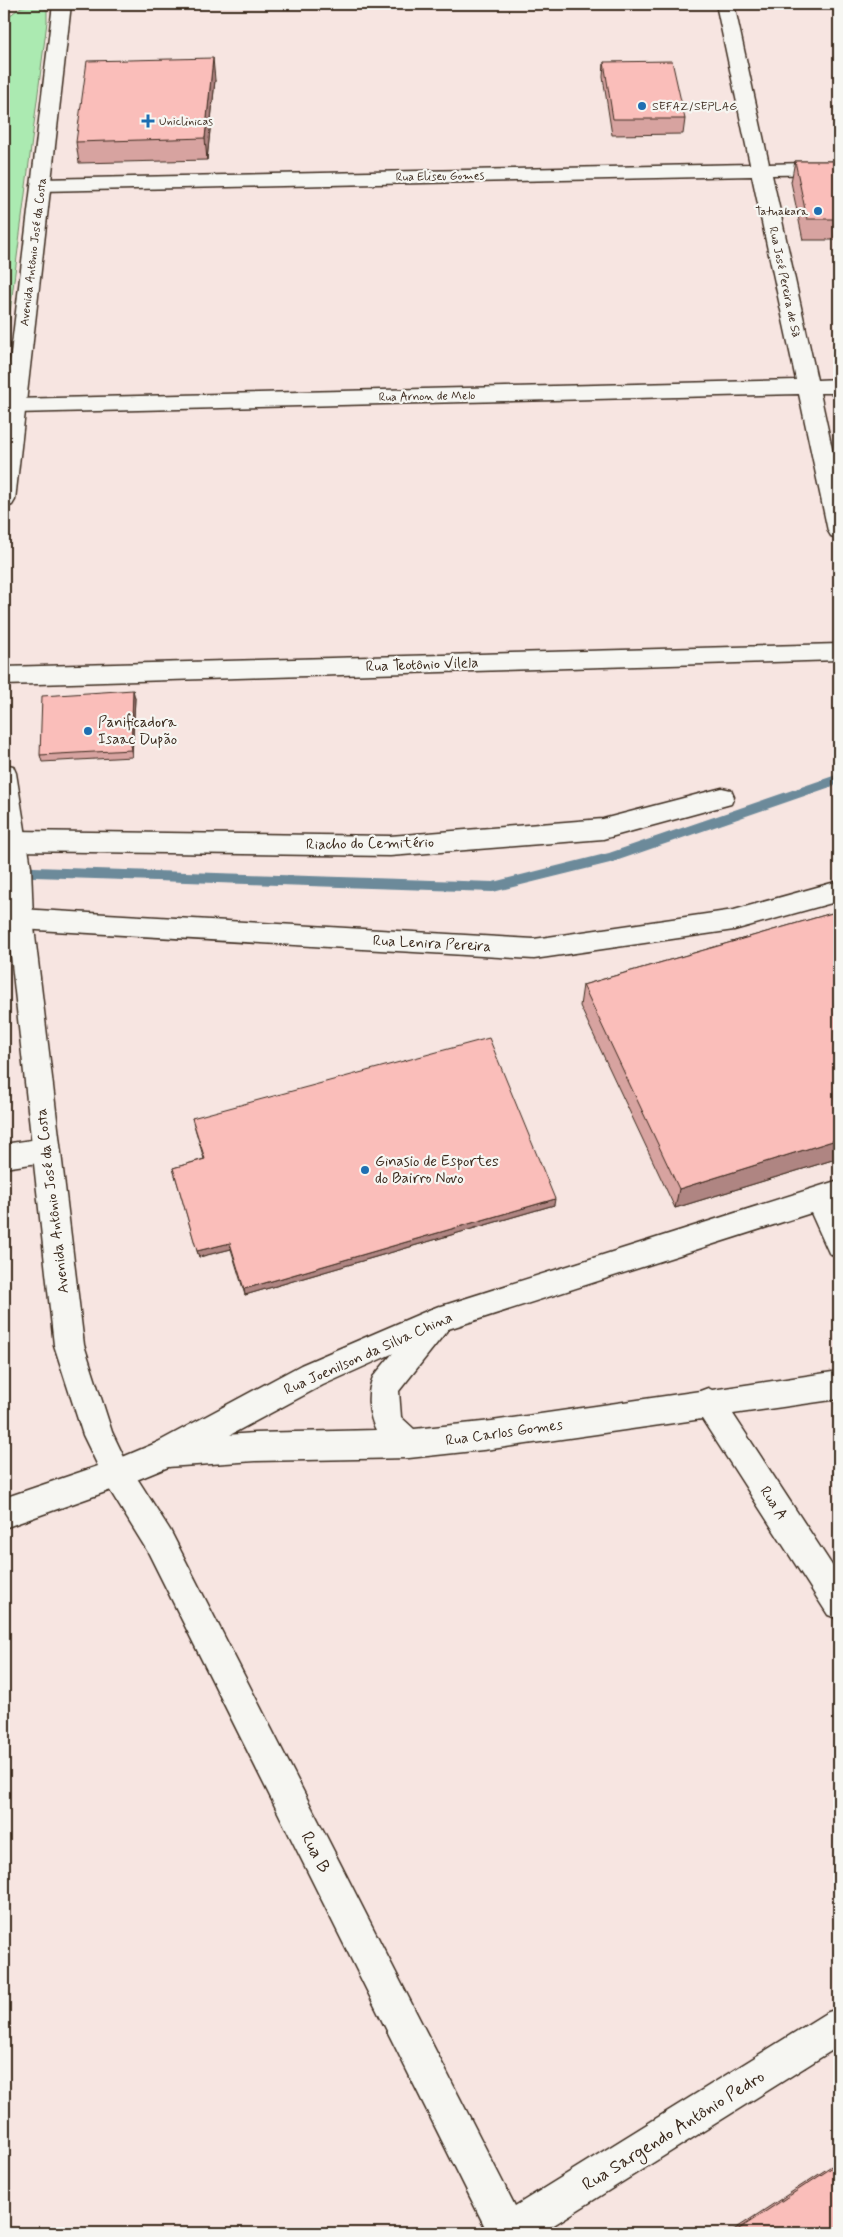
<svg xmlns="http://www.w3.org/2000/svg" width="843" height="2237" font-family="Mynerve,sans-serif">
<style>
.green{fill:#abeab1;stroke:#738a68}
.lines{fill:none;stroke-linecap:round;stroke-linejoin:round}
.stream{fill:#6c8a9a;fill-rule:evenodd}
.minor-casing{stroke:#3b2a1e;stroke-width:3}
.tertiary-casing{stroke:#3b2a1e;stroke-width:3}
.secondary-casing{stroke:#3b2a1e;stroke-width:3}
.minor{fill:#f6f6f2;fill-rule:evenodd}
.tertiary{fill:#f6f6f2;fill-rule:evenodd}
.secondary{fill:#f6f6f2;fill-rule:evenodd}
.wall{fill:#d7a3a0;stroke:#3b2a1e}
.shaded-wall{fill:#af8582;stroke:#3b2a1e}
.building{fill:#fabeba;stroke:#3b2a1e}
.poi-dot{fill:#1f6fb2;stroke:#f6f6f2;stroke-width:2}
.labels{text-anchor:middle;stroke-width:4.5;stroke-linejoin:round;paint-order:stroke}
.far-poi-label{font-size:12px;fill:#3b2a1e;stroke:#f6f6f2;text-anchor:start}
.far-street-label{font-size:12px;fill:#3b2a1e;stroke:#f6f6f2}
.street-label{font-size:15px;fill:#3b2a1e;stroke:#f6f6f2}
.poi-label{font-size:15px;fill:#3b2a1e;stroke:#f6f6f2;text-anchor:start}
.near-street-label{font-size:18px;fill:#3b2a1e;stroke:#f6f6f2}
</style>
<rect width="100%" height="100%" fill="#f7e5e1"/>
<filter id="ink" filterUnits="userSpaceOnUse"><feTurbulence type="fractalNoise" baseFrequency=".02" numOctaves="2"/><feDisplacementMap in="SourceGraphic" scale="10" xChannelSelector="R" yChannelSelector="G"/><feConvolveMatrix kernelMatrix="1 2 1 2 8 2 1 2 1" color-interpolation-filters="sRGB"/></filter>
<g filter="url(#ink)">
<!-- green -->
<polygon class="green" points="29,5 40,6 47,10 47,22 4,359 4,51 9,16 21,7"/>
<g class="lines">
<!-- stream -->
<polygon class="stream" points="839,774 839,784 610,863 493,892 4,876 4,866 493,882 609,853"/>
<!-- minor casing -->
<g class="minor-casing">
<g id="minor">
<polygon points="716,4 734,4 769,164 839,162 839,174 772,175 817,380 839,379 839,393 820,393 839,481 839,539 831,536 828,531 799,394 15,413 7,411 4,406 7,401 15,399 796,380 752,176 41,191 34,189 31,185 34,181 41,179 750,164"/>
<polygon points="839,644 839,660 4,685 4,667"/>
<polygon points="722,788 731,790 734,797 731,804 603,839 390,856 14,851 5,848 5,834 14,831 390,836 603,819"/>
<polygon points="839,881 839,901 734,930 534,959 20,929 11,926 7,919 11,912 20,909 534,939 734,910"/>
<polygon points="45,1138 55,1142 59,1150 55,1158 45,1162 4,1168 4,1144"/>
<path d="M 439,1306 L 449,1310 L 454,1319 L 449,1328 L 399,1391 L 401,1417 L 414,1429 L 492,1421 L 700,1391 L 708,1388 L 712,1390 L 839,1371 L 839,1399 L 733,1414 L 839,1576 L 839,1619 L 828,1615 L 702,1419 L 492,1449 L 409,1458 L 255,1461 L 167,1467 L 156,1463 L 152,1453 L 156,1443 L 167,1439 L 255,1433 L 376,1430 C 368,1414 366,1394 373,1377 L 429,1310 Z"/>
<polygon points="117,1460 128,1464 170,1530 515,2206 826,2013 839,2008 839,2046 541,2233 488,2233 148,1552 106,1484 102,1474 106,1464"/>
</g>
</g>
<!-- tertiary casing -->
<g class="tertiary-casing">
<polygon id="tertiary" points="839,1180 839,1204 836,1205 839,1213 839,1257 829,1253 811,1213 445,1330 323,1385 178,1463 117,1488 106,1484 102,1474 106,1464 156,1443 301,1365 429,1310"/>
</g>
<!-- secondary casing -->
<g class="secondary-casing">
<g id="secondary">
<polygon points="53,4 71,4 15,500 12,505 4,508 4,411"/>
<polygon points="4,764 13,766 16,773 31,867 33,919 84,1345 112,1432 132,1474 128,1484 4,1528 4,1498 98,1466 83,1435 54,1345 7,919 4,856"/>
</g>
</g>
<!-- minor -->
<use href="#minor" class="minor"/>
<!-- tertiary -->
<use href="#tertiary" class="tertiary"/>
<!-- secondary -->
<use href="#secondary" class="secondary"/>
</g>
<!-- wall -->
<g class="wall">
<polygon points="604,62 685,119 683,134 612,135 603,77"/>
<polygon points="215,80 207,160 79,163 76,142"/>
<polygon points="795,161 839,161 839,240 803,240 791,182"/>
<polygon points="135,698 132,757 42,762 40,755"/>
<polygon points="839,911 839,1158 675,1208 580,1006 583,985"/>
<polygon points="192,1118 554,1205 245,1295 231,1249 199,1257 173,1168 204,1159"/>
<polygon points="839,2161 839,2233 729,2233"/>
</g>
<!-- shaded-wall -->
<g class="shaded-wall">
<polygon points="213,58 215,80 207,160 205,138"/>
<polygon points="133,690 135,698 132,757 131,750"/>
<polygon points="839,1139 839,1158 675,1208 679,1189"/>
<polygon points="555,1199 554,1205 245,1295 244,1289"/>
<polygon points="230,1243 231,1249 199,1257 197,1251"/>
</g>
<!-- building -->
<g class="building">
<polygon points="213,58 205,138 76,142 87,61"/>
<polygon points="672,61 685,119 613,119 604,62"/>
<polygon points="795,161 839,161 839,219 807,219"/>
<polygon points="133,690 131,750 40,755 42,696"/>
<polygon points="839,911 839,1139 679,1189 583,985"/>
<polygon points="489,1038 555,1199 244,1289 230,1243 197,1251 173,1168 205,1159 192,1118"/>
<polygon points="839,2163 839,2233 733,2233"/>
</g>
</g>
<!-- markers -->
<g class="poi-dot">
<circle cx="642" cy="106" r="5"/>
<path d="M145.5 113.5h5v5h5v5h-5v5h-5v-5h-5v-5h5z"/>
<circle cx="818" cy="211" r="5"/>
<circle cx="88" cy="731" r="5"/>
<circle cx="365" cy="1170" r="5"/>
</g>
<g class="labels">
<!-- far-poi labels -->
<g class="far-poi-label">
<text x="652" y="110">SEFAZ/SEPLAG</text>
<text x="159" y="125">Uniclinicas</text>
<text x="808" y="215" text-anchor="end">Tatuakara</text>
</g>
<!-- far-street labels -->
<g class="far-street-label">
<text transform="translate(440 176) rotate(-1)" y="4">Rua Eliseu Gomes</text>
<text transform="translate(33 252) rotate(-83)" y="4">Avenida Antônio José da Costa</text>
<text transform="translate(785 282) rotate(78)" y="4">Rua José Pereira de Sà</text>
<text transform="translate(427 396) rotate(-1)" y="4">Rua Arnon de Melo</text>
</g>
<!-- street labels -->
<g class="street-label">
<text transform="translate(422 664) rotate(-2)" y="5">Rua Teotônio Vilela</text>
<text transform="translate(370 843) rotate(-1)" y="5">Riacho do Cemitério</text>
<text transform="translate(432 943) rotate(3)" y="5">Rua Lenira Pereira</text>
<text transform="translate(52 1201) rotate(-97)" y="5">Avenida Antônio José da Costa</text>
<text transform="translate(368 1353) rotate(-24)" y="5">Rua Joenilson da Silva China</text>
<text transform="translate(504 1432) rotate(-8)" y="5">Rua Carlos Gomes</text>
<text transform="translate(774 1503) rotate(57)" y="5">Rua A</text>
</g>
<!-- poi labels -->
<g class="poi-label">
<text x="98" y="727">Panificadora<tspan x="98" dy="17">Isaac Dupão</tspan></text>
<text x="375" y="1166">Ginasio de Esportes<tspan x="375" dy="17">do Bairro Novo</tspan></text>
</g>
<!-- near-street labels -->
<g class="near-street-label">
<text transform="translate(316 1852) rotate(63)" y="6">Rua B</text>
<text transform="translate(673 2130) rotate(-32)" y="6">Rua Sargendo Antônio Pedro</text>
</g>
</g>
<!-- margin -->
<rect width="843" height="2237" fill="none" stroke="#f6f6f2" stroke-width="20"/>
<rect x="10" y="10" width="823" height="2217" fill="none" stroke="#3b2a1e" stroke-width="2" filter="url(#ink)"/>
</svg>
